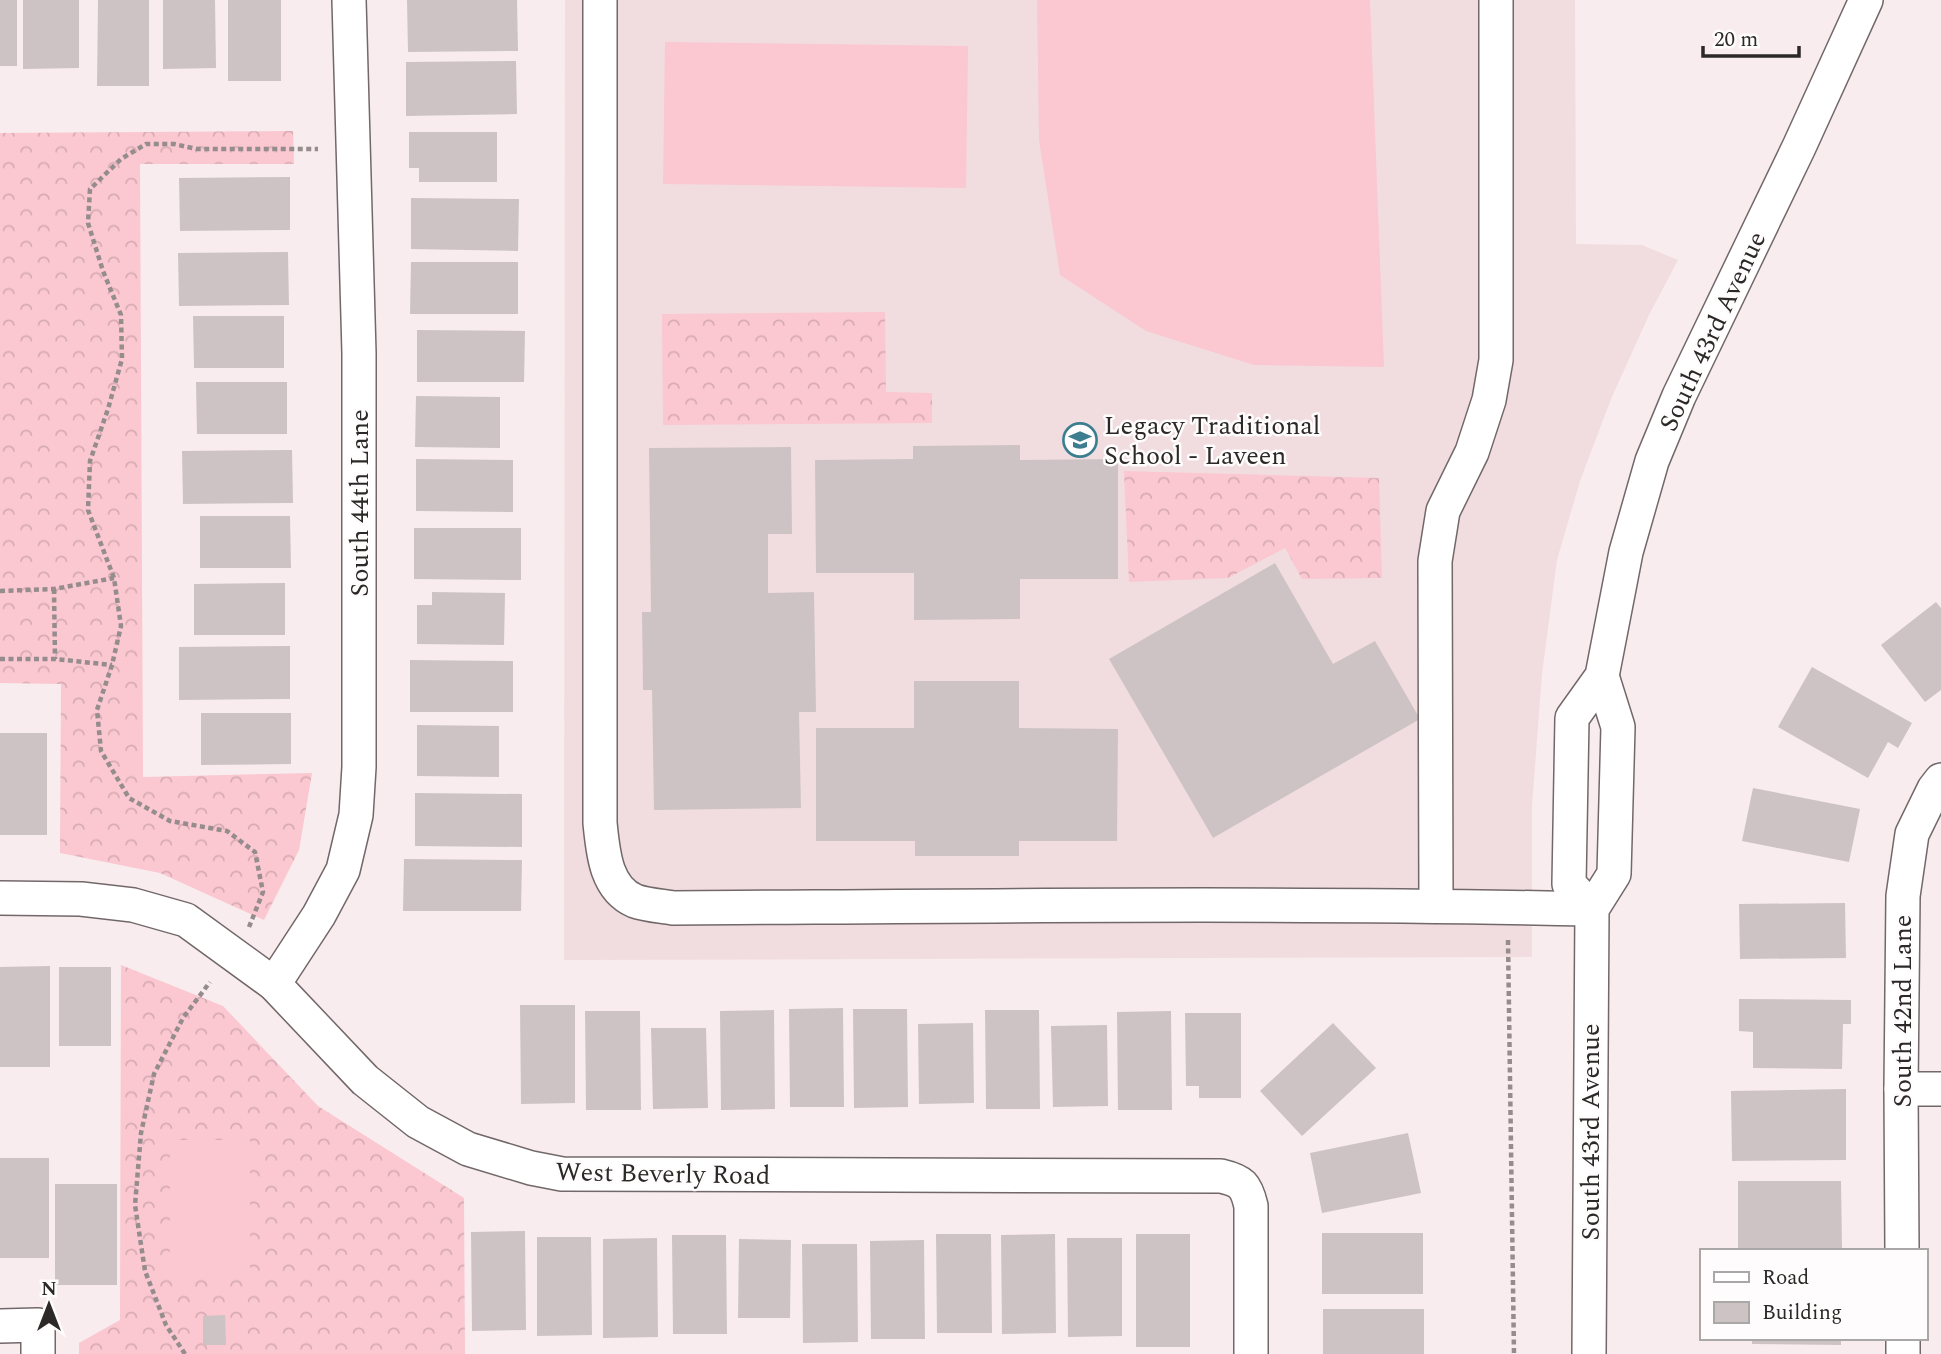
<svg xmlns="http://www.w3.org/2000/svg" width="1941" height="1354" font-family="Spectral,serif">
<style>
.built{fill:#f1dde0}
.forest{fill:url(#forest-crowns)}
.pitch{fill:#fbc7d0}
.building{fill:#cec3c4}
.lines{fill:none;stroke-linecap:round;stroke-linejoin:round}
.minor-casing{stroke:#726869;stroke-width:36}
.path{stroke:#948c8d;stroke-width:4.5;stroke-dasharray:5 3.5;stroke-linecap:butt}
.minor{stroke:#fff;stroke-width:33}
.labels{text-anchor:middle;stroke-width:5;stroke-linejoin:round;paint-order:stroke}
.street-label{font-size:26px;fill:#2c2828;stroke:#fefcfc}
.poi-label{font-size:26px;fill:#2c2828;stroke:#fefcfc;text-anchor:start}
</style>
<defs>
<pattern id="forest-crowns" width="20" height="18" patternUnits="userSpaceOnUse" patternTransform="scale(1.75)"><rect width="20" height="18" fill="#fbc7d0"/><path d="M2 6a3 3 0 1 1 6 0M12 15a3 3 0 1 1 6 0" fill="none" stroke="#d7abb3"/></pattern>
</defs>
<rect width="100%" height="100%" fill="#f8ecee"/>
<!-- built -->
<polygon class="built" points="565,0 1575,0 1576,244 1642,245 1678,260 1649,315 1611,399 1580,481 1557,560 1542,674 1532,806 1532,957 564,960"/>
<!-- forest -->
<g class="forest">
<polygon points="293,131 294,164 140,164 143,777 312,773 299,850 264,920 160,873 60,853 61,684 0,683 0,133"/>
<polygon points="885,312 886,392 932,393 932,423 663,425 662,314"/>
<polygon points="1124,471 1379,478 1382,578 1302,579 1285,548 1228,578 1129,582"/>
<polygon points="121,965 223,1006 318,1106 464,1198 465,1354 79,1354 79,1343 120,1320"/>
</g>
<!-- pitch -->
<g class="pitch">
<polygon points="1037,0 1370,0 1384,367 1254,365 1146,331 1060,275 1039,140"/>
<polygon points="665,42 968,46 966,188 663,184"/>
<rect x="170" y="1140" width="80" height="134"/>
</g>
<!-- building -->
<g class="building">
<rect x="0" y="0" width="17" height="66"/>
<polygon points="23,0 79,0 79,68 23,69"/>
<polygon points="98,0 149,0 149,86 97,86"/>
<polygon points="163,0 215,0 216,68 163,69"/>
<rect x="228" y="0" width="53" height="81"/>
<polygon points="407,0 517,0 518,51 408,52"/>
<polygon points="516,61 517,114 406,116 406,62"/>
<polygon points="409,132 497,132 497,182 419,182 419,168 409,168"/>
<polygon points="290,177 290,230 180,231 179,178"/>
<polygon points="411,198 519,199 518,251 411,249"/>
<polygon points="288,252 289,305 179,306 178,253"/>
<polygon points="411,262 518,262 518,314 410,314"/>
<polygon points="193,316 284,316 284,368 194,368"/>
<polygon points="417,330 525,331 524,382 417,382"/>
<polygon points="196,382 287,382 287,434 197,434"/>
<polygon points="416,396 500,397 500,448 415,447"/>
<polygon points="1020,445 1020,460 1118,459 1118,579 1020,579 1020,619 914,620 914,573 816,573 815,460 913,459 913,446"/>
<polygon points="791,447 792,534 768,534 768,593 814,592 816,712 799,712 801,808 654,810 652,690 643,690 642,612 651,612 649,448"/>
<polygon points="292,450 293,503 183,504 182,451"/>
<polygon points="416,459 513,460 513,512 416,511"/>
<polygon points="200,516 290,516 291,568 200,568"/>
<polygon points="414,528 521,528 521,580 414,579"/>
<polygon points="1275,563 1333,664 1375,641 1420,719 1213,838 1109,659"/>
<polygon points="285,583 285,635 194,635 194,584"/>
<polygon points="432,592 505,593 504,645 417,644 417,605 432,605"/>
<polygon points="1936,602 1941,608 1941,690 1925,702 1881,645"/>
<polygon points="290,646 290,699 179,700 179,647"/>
<polygon points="410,660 513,661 513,712 410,712"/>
<polygon points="1812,667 1912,723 1898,748 1888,742 1868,778 1778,727"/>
<polygon points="914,681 1019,681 1019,728 1118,729 1117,841 1019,841 1019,856 915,856 915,841 816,841 816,728 914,728"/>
<polygon points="201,713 291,713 291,764 201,765"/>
<polygon points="417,725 499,726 499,777 417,776"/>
<rect x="0" y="733" width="47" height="102"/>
<polygon points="1753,788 1860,809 1849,862 1742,841"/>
<polygon points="415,793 522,794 522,847 415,846"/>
<polygon points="404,859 522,860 521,911 403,911"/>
<polygon points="1845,903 1846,958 1740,959 1739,904"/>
<polygon points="50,966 50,1067 0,1067 0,967"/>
<rect x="59" y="967" width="52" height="79"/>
<polygon points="1739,999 1851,1000 1851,1024 1843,1024 1842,1069 1753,1068 1753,1032 1739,1031"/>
<polygon points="520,1005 575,1005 575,1103 521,1104"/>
<polygon points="843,1008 844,1107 790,1107 789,1009"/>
<polygon points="853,1009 907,1009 908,1107 854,1108"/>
<polygon points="774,1010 775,1109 721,1110 720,1011"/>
<polygon points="985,1010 1039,1010 1040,1109 986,1109"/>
<polygon points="585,1011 640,1011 641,1110 586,1110"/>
<polygon points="1171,1011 1172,1110 1118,1110 1117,1012"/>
<polygon points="1185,1013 1241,1013 1241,1098 1199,1098 1199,1086 1186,1086"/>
<polygon points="973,1023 974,1103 919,1104 918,1024"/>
<polygon points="1333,1023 1376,1068 1302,1136 1260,1091"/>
<polygon points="1107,1025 1108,1106 1053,1107 1051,1026"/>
<polygon points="651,1028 706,1028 708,1108 653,1109"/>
<polygon points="1846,1089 1846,1160 1732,1161 1731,1091"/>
<polygon points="1408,1133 1421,1193 1322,1213 1310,1153"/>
<rect x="0" y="1158" width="49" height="100"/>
<polygon points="1738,1181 1841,1181 1842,1249 1738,1250"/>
<rect x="55" y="1184" width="62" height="101"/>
<polygon points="525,1231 526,1330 472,1331 471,1232"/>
<rect x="1322" y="1233" width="101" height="61"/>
<polygon points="936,1234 991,1234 992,1333 937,1333"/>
<polygon points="1055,1234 1056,1333 1002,1334 1001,1235"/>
<rect x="1136" y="1234" width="54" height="113"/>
<polygon points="672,1235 726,1235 727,1334 673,1334"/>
<polygon points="537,1237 591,1237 592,1335 537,1336"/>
<polygon points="657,1238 658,1337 603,1338 603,1239"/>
<polygon points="1067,1238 1122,1238 1122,1336 1068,1337"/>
<polygon points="739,1239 791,1240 790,1318 738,1318"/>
<polygon points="924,1240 925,1339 871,1339 870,1241"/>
<polygon points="802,1244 857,1244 858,1342 803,1343"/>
<rect x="1323" y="1309" width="101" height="45"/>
<polygon points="225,1315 226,1345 203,1345 203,1316"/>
<polygon points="1752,1338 1841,1338 1841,1345 1752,1344"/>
</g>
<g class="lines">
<!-- minor casing -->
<g class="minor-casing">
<g id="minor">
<path d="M 600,0 L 600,823 C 603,851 605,888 635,901 C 646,905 661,906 673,908 C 980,906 1286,902 1592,909"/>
<path d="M 0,898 L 81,899 L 133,905 L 186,920 L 274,984 L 365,1080 L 418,1122 L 468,1149 L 531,1168 L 562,1174 L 1221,1176 C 1242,1181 1246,1185 1251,1206 L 1251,1354"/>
<polyline points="1436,905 1435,561 1443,511 1472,452 1489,400 1496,360 1496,0"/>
<polyline points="1592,909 1569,884 1572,718 1602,676 1626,552 1652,461 1679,396 1799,147 1866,0"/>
<polyline points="274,984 319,915 343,870 356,815 359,767 359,353 349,0"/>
<polyline points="1901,1089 1941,1089"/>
<polyline points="1902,1251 1901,1089 1903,896 1912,834 1934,789 1941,780"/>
<polyline points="0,1326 38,1325 38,1354"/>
<polyline points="1903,1338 1903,1354"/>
<polyline points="1589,1354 1592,909 1614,874 1618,727 1602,676"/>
</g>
</g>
<!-- path -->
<g class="path">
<polyline points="54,589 55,659"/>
<polyline points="0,591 54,589 114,578"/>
<polyline points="0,659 55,659 112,665"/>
<polyline points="249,927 263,892 255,852 227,831 170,821 129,798 101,751 97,710 112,665 121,626 114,578 88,510 90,461 108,409 122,359 121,315 103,271 88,223 90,189 121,159 146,144 174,144 197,149 318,149"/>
<polyline points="1508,940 1514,1354"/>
<polyline points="185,1354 166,1325 145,1271 135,1205 141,1133 154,1074 183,1018 210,982"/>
</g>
<!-- minor -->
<use href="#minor" class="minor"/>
</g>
<!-- icons -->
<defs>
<g id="school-ring" transform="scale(1.75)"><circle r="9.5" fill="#fefcfc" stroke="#3c7e8f" stroke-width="1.5"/><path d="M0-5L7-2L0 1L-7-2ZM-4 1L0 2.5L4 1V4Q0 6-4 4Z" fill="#3c7e8f"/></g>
</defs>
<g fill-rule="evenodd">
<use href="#school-ring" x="1080" y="440"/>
</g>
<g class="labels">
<!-- street labels -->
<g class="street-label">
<text transform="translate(1712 331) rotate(-65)" y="9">South 43rd Avenue</text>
<text transform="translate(359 503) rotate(-90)" y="9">South 44th Lane</text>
<text transform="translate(1902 1011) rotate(-90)" y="9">South 42nd Lane</text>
<text transform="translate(1590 1132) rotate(-90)" y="9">South 43rd Avenue</text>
<text transform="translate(663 1173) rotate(1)" y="9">West Beverly Road</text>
</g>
<!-- poi labels -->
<g class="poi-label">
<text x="1104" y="434">Legacy Traditional<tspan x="1104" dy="30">School - Laveen</tspan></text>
</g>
</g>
<!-- legend -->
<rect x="1700" y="1249" width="228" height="91" fill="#fefcfc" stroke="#aaa7a7" stroke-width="2"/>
<rect x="1714" y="1272" width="35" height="10" fill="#ffffff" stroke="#aaa7a7" stroke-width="2"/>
<text x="1762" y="1284" font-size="21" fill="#2c2828">Road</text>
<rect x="1714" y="1302" width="35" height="21" fill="#cec3c4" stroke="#aaa7a7" stroke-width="2"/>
<text x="1762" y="1319" font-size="21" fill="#2c2828">Building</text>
<!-- north arrow -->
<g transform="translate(49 1305)" stroke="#fefcfc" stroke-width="5" paint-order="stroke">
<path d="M0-5L12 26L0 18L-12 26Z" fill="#2c2828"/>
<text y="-10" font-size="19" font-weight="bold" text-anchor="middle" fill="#2c2828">N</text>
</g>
<!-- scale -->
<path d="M1703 46v10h96v-10" fill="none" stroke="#2c2828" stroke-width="3.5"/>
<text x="1714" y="46" font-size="21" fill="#2c2828" stroke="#fefcfc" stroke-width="5" paint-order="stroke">20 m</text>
</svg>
